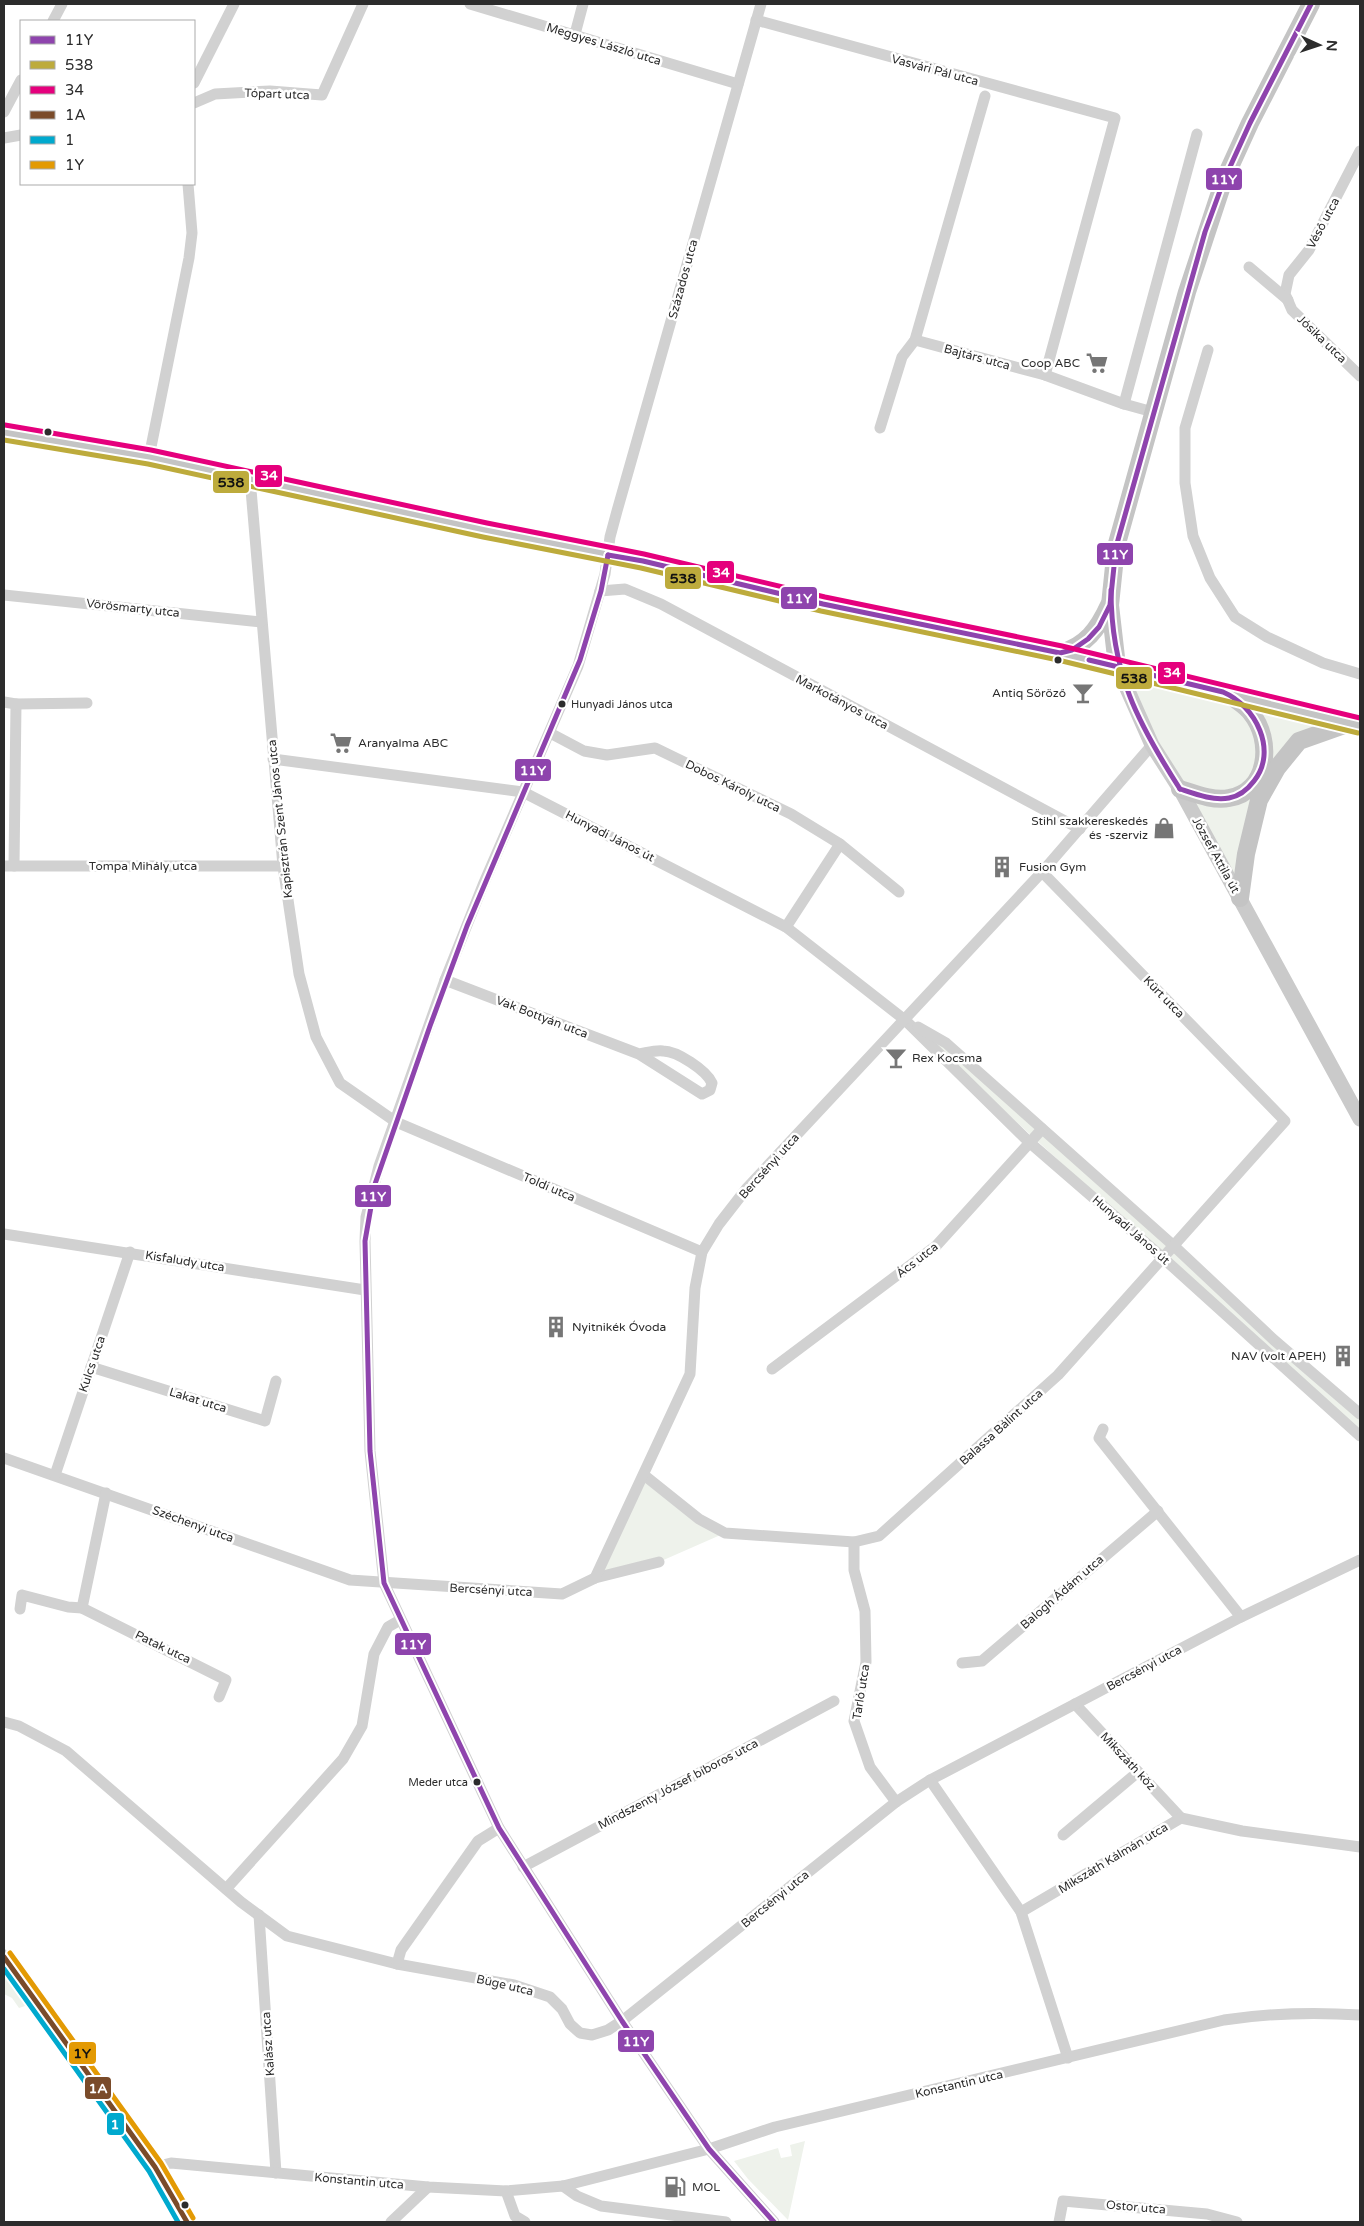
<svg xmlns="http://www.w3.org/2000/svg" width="1364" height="2226" font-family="'Varela Round',sans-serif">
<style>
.green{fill:#eef2eb}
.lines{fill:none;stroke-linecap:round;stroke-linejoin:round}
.street{stroke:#d1d1d1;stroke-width:11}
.secondary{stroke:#cacaca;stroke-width:15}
.primary{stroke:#c4c4c4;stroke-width:18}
.bus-1-casing{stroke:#fff;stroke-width:9}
.bus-2-casing{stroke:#fff;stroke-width:9}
.bus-3-casing{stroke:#fff;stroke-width:9}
.bus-4-casing{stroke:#fff;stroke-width:9}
.bus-5-casing{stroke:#fff;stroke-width:9}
.bus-6-casing{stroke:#fff;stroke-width:9}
.bus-1{stroke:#8e44ad;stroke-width:5}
.bus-2{stroke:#bdab3c;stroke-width:5}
.bus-3{stroke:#e5007d;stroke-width:5}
.bus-4{stroke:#7a4b2a;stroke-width:5}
.bus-5{stroke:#00a9ce;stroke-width:5}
.bus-6{stroke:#e39a04;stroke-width:5}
.bus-dot{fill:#2c2c2c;stroke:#fff;stroke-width:2}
.labels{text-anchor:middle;stroke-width:5;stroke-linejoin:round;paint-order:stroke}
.bus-label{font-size:11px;fill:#2c2c2c;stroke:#fff;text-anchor:start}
.street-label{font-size:12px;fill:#2c2c2c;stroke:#fff}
.poi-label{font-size:12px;fill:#2c2c2c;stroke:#fff;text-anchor:start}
.line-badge{stroke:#fff;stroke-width:2}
.badge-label{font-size:14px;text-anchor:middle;font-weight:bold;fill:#fff}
.pale-badge-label{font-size:14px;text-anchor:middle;font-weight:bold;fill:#111}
</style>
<rect width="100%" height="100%" fill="#fff"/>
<!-- green -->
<g class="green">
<polygon points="1117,666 1350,723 1318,733 1277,768 1240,898"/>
<polygon points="905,1020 946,1043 1360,1414 1360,1436"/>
<polygon points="644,1475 725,1533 659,1562 595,1578"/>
<polygon points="4,1968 28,2000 25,2006 19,2008 12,1998 4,1994"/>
<polygon points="805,2141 788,2220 748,2179 734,2161 778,2148 781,2158 792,2156 790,2145"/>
</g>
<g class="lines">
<!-- street -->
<g class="street">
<polyline points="470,4 738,84"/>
<polyline points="761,4 617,511 610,537 605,574 578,666 483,885 445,980 379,1166 366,1217 365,1241 370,1451 384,1583 499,1828 622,2021 709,2149 774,2222"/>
<polyline points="756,20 1115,118 1045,375"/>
<polyline points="53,21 62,4"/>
<polyline points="575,34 583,4"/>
<polyline points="194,83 234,4"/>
<polyline points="194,103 215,94 270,91 322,95 363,4"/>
<polyline points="4,112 21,80"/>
<polyline points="4,138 21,135"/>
<polyline points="1360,151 1309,250 1289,275 1285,294 1292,310 1360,376"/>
<polyline points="1249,267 1288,300"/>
<polyline points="915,340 1045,375 1124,404 1153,412"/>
<polyline points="1208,350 1185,428 1185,483 1193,536 1210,578 1235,617 1267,637 1323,663 1360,674"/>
<polyline points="1124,404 1197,134"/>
<polyline points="880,428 902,357 915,340 985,96"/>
<polyline points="149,457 189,258 192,233 188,184"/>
<polyline points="250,478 283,866 299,974 316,1037 340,1083 396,1122 702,1252"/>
<polyline points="600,591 625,589 661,604 1080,829"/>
<polyline points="4,595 261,622"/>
<polyline points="4,702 16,704 14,866"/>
<polyline points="16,704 87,703"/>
<polyline points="550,733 584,751 607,755 655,748 791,814 840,844 899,892"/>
<polyline points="273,759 523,792 786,927 905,1020 1029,1142 1163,1258 1360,1436"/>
<polyline points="4,866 283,866"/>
<polyline points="786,927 840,844"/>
<path d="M 445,980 L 639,1054 L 702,1094 L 710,1090 L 712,1083 C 706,1070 677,1051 663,1051 C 655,1050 646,1053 639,1054"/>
<polyline points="918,1027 946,1043 1174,1246 1274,1340 1360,1414"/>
<polyline points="4,1234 365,1290"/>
<polyline points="91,1367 265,1421 276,1381"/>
<polyline points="772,1369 936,1246 1042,1129"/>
<polyline points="1103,1429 1099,1438 1241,1617"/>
<polyline points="4,1458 350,1580 562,1594 595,1578 659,1562"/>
<polyline points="55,1475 130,1252"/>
<polyline points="644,1475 699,1519 725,1533 854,1542 879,1536 1058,1375 1285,1121 1042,872"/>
<polyline points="854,1542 854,1570 865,1611 866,1662 854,1721 870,1767 896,1802"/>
<polyline points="595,1578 690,1374 695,1288 702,1252 719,1224 747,1188 1042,872 1152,745"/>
<polyline points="82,1608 106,1493"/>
<polyline points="20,1609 22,1595 68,1607 82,1608 226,1680 219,1697"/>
<polyline points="962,1663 982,1661 1158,1511"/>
<polyline points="1075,1704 1181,1818"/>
<polyline points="4,1722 19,1726 66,1751 241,1902 287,1936 397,1964 514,1985 550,1997 562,2009 570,2024 580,2033 592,2035 608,2030 622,2021 896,1802 930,1780 1241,1617 1360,1560"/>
<polyline points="930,1780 1021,1912 1068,2058"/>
<polyline points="1063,1835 1138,1772"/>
<polyline points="523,1867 834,1701"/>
<polyline points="226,1889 343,1759 362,1726 374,1654 388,1627 400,1620"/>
<polyline points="1021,1912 1181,1818 1242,1831 1360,1847"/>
<polyline points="259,1915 276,2173"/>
<polyline points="397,1964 401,1950 478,1841 499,1828"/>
<path d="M 155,2167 L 171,2163 L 428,2187 L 506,2191 L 563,2186 L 709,2149 L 775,2127 L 1224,2020 C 1270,2013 1314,2012 1360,2015"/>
<polyline points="563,2186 577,2196 601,2206 726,2222"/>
<polyline points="506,2191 515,2216 525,2222"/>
<polyline points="391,2222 428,2187"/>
<polyline points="1059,2222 1063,2201 1207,2214 1237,2222"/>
</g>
<!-- secondary -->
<g class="secondary">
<polyline points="1117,666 1152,745 1180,789 1360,1119"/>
<polyline points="4,1957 155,2167 187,2222"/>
</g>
<!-- primary -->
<g class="primary">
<polyline points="4,432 149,457 485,530 643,561 823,604 1060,653 1360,726"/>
<path d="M 1060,653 C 1086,646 1098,629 1109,605"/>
<polyline points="1117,666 1110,605 1116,547 1187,292 1224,180 1250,123 1311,4"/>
<path d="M 1180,789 C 1196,794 1213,801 1229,798 C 1269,791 1273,740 1251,713 C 1247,707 1240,703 1234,698"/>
<polyline points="1240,898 1246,854 1259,800 1277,768 1299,741 1347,724"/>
</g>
<!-- bus-1 casing -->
<g class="bus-1-casing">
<g id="bus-1">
<polyline points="608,555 601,591 580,660 467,926 430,1026 375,1184 365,1241 370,1451 384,1583 499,1828 622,2021 709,2149 774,2222"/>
<polyline points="608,555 643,561 823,604 1060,653 1072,650 1088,639 1099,627 1110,605 1116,547 1205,232 1224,180 1250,123 1311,4"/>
<path d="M 1111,590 C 1111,672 1137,722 1180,789"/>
<path d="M 1089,660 L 1223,692 C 1256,706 1278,751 1254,781 C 1248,789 1240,796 1229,798 C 1213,801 1195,794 1180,789"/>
</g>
</g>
<!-- bus-2 casing -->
<g class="bus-2-casing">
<polyline id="bus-2" points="4,440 148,464 483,537 641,568 821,611 1058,660 1358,733"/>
</g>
<!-- bus-3 casing -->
<g class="bus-3-casing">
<polyline id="bus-3" points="5,425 151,450 487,523 644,554 825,597 1062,646 1360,718"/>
</g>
<!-- bus-4 casing -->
<g class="bus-4-casing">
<polyline id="bus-4" points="4,1957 155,2167 187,2222"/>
</g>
<!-- bus-5 casing -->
<g class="bus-5-casing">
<polyline id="bus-5" points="4,1969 149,2171 178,2222"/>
</g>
<!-- bus-6 casing -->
<g class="bus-6-casing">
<polyline id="bus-6" points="10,1953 161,2163 193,2218"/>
</g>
<!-- bus-1 -->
<use href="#bus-1" class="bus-1"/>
<!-- bus-2 -->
<use href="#bus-2" class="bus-2"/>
<!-- bus-3 -->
<use href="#bus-3" class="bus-3"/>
<!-- bus-4 -->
<use href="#bus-4" class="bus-4"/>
<!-- bus-5 -->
<use href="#bus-5" class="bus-5"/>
<!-- bus-6 -->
<use href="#bus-6" class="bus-6"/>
</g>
<!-- icons -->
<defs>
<g id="supermarket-bare" transform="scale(1.725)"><path d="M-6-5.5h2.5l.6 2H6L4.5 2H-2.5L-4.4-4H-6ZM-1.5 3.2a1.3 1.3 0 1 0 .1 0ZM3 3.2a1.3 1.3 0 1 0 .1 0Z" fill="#767676" stroke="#fff" stroke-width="2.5" paint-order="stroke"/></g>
<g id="bar-bare" transform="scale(1.725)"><path d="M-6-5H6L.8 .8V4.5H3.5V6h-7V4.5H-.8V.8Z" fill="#767676" stroke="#fff" stroke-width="2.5" paint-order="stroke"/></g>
<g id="shop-bare" transform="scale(1.725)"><path d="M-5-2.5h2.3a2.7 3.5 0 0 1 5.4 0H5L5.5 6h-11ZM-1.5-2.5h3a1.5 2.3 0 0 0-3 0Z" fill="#767676" stroke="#fff" stroke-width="2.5" paint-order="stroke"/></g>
<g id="building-bare" transform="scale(1.725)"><path d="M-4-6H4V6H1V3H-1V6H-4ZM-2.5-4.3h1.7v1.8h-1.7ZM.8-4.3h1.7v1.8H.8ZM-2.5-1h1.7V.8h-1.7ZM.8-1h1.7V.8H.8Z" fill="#767676" stroke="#fff" stroke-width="2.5" paint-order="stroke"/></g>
<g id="fuel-bare" transform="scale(1.725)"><path d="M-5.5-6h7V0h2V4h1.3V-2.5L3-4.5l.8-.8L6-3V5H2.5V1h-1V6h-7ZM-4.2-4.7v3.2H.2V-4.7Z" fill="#767676" stroke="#fff" stroke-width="2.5" paint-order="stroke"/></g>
</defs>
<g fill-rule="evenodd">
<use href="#supermarket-bare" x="1097" y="363"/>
<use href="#bar-bare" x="1083" y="693"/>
<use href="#supermarket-bare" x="341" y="743"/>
<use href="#shop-bare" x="1164" y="828"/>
<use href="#building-bare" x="1002" y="867"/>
<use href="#bar-bare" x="896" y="1058"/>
<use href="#building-bare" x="556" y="1327"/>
<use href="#building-bare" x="1343" y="1356"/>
<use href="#fuel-bare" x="675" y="2187"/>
</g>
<!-- markers -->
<g class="bus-dot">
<circle cx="48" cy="432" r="4.5"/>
<circle cx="1058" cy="660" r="4.5"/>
<circle cx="562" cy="704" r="4.5"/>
<circle cx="477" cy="1782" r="4.5"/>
<circle cx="185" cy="2205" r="4.5"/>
</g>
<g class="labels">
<!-- bus labels -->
<g class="bus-label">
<text x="571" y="708">Hunyadi János utca</text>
<text x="468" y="1786" text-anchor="end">Meder utca</text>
</g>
<!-- street labels -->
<g class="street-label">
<text transform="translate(604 44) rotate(17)" y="4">Meggyes László utca</text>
<text transform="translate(935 70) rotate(15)" y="4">Vasvári Pál utca</text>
<text transform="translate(277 94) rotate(2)" y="4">Tópart utca</text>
<text transform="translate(1323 223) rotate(-62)" y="4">Véső utca</text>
<text transform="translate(683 279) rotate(-75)" y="4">Százados utca</text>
<text transform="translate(1322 339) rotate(44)" y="4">Jósika utca</text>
<text transform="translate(977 357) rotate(15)" y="4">Bajtárs utca</text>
<text transform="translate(133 608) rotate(6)" y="4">Vörösmarty utca</text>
<text transform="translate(842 702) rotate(28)" y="4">Markotányos utca</text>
<text transform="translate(733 786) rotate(26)" y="4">Dobos Károly utca</text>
<text transform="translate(280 819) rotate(-96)" y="4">Kapisztrán Szent János utca</text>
<text transform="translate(610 836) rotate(27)" y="4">Hunyadi János út</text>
<text transform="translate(1216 855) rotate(61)" y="4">József Attila út</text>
<text x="143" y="870">Tompa Mihály utca</text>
<text transform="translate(1164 997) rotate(46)" y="4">Kürt utca</text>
<text transform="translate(542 1017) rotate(21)" y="4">Vak Bottyán utca</text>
<text transform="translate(769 1166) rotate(-48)" y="4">Bercsényi utca</text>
<text transform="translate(549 1187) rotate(23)" y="4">Toldi utca</text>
<text transform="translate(1131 1230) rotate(41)" y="4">Hunyadi János út</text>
<text transform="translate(917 1260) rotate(-38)" y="4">Ács utca</text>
<text transform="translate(185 1261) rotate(9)" y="4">Kisfaludy utca</text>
<text transform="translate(92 1364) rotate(-71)" y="4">Kulcs utca</text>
<text transform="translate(198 1400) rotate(17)" y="4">Lakat utca</text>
<text transform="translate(1001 1427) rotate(-42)" y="4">Balassa Bálint utca</text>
<text transform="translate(193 1524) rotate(20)" y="4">Széchenyi utca</text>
<text transform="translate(491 1590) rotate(3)" y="4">Bercsényi utca</text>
<text transform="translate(1062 1592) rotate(-41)" y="4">Balogh Ádám utca</text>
<text transform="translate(163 1647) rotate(26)" y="4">Patak utca</text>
<text transform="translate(1144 1668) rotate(-28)" y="4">Bercsényi utca</text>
<text transform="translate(861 1692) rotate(-81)" y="4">Tarló utca</text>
<text transform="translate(1128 1761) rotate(47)" y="4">Mikszáth köz</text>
<text transform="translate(678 1784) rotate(-28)" y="4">Mindszenty József bíboros utca</text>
<text transform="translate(1113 1858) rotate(-31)" y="4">Mikszáth Kálmán utca</text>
<text transform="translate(775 1899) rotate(-39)" y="4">Bercsényi utca</text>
<text transform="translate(505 1985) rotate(13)" y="4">Büge utca</text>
<text transform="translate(268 2044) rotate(-94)" y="4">Kalász utca</text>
<text transform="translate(959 2084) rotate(-13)" y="4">Konstantin utca</text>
<text transform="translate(359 2181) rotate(5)" y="4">Konstantin utca</text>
<text transform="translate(1136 2207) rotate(5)" y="4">Ostor utca</text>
</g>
<!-- poi labels -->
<g class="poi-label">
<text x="1080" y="367" text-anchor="end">Coop ABC</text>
<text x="1066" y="697" text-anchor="end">Antiq Söröző</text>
<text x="358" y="747">Aranyalma ABC</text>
<text x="1148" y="825" text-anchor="end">Stihl szakkereskedés<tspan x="1148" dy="14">és -szerviz</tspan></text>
<text x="1019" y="871">Fusion Gym</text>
<text x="912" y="1062">Rex Kocsma</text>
<text x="572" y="1331">Nyitnikék Óvoda</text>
<text x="1326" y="1360" text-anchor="end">NAV (volt APEH)</text>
<text x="692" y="2191">MOL</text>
</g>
</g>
<g class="line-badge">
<rect x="1205" y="167" width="38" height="24" rx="5" fill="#8e44ad"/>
<rect x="254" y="464" width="29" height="24" rx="5" fill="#e5007d"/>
<rect x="212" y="470" width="38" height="24" rx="5" fill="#bdab3c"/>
<rect x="1096" y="542" width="38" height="24" rx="5" fill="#8e44ad"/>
<rect x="706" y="560" width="29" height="24" rx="5" fill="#e5007d"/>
<rect x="664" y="566" width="38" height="24" rx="5" fill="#bdab3c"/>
<rect x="780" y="586" width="38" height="24" rx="5" fill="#8e44ad"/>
<rect x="1157" y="661" width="29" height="24" rx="5" fill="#e5007d"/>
<rect x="1115" y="666" width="38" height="24" rx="5" fill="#bdab3c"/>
<rect x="514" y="758" width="38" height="24" rx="5" fill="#8e44ad"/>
<rect x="354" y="1184" width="38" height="24" rx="5" fill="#8e44ad"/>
<rect x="394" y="1632" width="38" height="24" rx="5" fill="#8e44ad"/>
<rect x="617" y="2029" width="38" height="24" rx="5" fill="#8e44ad"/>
<rect x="68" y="2041" width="29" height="24" rx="5" fill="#e39a04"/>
<rect x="84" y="2076" width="28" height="24" rx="5" fill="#7a4b2a"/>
<rect x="106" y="2112" width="19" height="24" rx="5" fill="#00a9ce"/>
</g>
<g class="badge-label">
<text x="1224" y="184">11Y</text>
<text x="269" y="480">34</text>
<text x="1115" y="559">11Y</text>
<text x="721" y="577">34</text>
<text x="799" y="603">11Y</text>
<text x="1172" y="677">34</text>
<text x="533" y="775">11Y</text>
<text x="373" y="1201">11Y</text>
<text x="413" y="1649">11Y</text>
<text x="636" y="2046">11Y</text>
<text x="98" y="2093">1A</text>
<text x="115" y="2129">1</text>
</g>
<g class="pale-badge-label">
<text x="231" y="487">538</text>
<text x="683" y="583">538</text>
<text x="1134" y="683">538</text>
<text x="82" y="2058">1Y</text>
</g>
<!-- border -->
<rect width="1364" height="2226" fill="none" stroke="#2c2c2c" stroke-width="10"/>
<!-- legend -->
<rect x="20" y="20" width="175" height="165" fill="#ffffff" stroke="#ababab"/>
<rect x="30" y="36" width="25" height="8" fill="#8e44ad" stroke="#ababab"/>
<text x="65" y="45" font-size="15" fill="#2c2c2c">11Y</text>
<rect x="30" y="61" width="25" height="8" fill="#bdab3c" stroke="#ababab"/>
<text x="65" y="70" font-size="15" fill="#2c2c2c">538</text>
<rect x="30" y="86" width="25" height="8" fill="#e5007d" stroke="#ababab"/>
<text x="65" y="95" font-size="15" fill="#2c2c2c">34</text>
<rect x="30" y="111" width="25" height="8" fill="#7a4b2a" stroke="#ababab"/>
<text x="65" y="120" font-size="15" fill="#2c2c2c">1A</text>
<rect x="30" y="136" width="25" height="8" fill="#00a9ce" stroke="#ababab"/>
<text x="65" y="145" font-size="15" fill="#2c2c2c">1</text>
<rect x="30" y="161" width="25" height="8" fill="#e39a04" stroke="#ababab"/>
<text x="65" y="170" font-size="15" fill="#2c2c2c">1Y</text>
<!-- north arrow -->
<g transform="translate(1319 45) rotate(93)" stroke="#ffffff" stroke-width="4" paint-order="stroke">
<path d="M0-4L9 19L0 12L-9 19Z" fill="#2c2c2c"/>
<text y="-8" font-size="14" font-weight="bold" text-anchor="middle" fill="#2c2c2c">N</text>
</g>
</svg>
